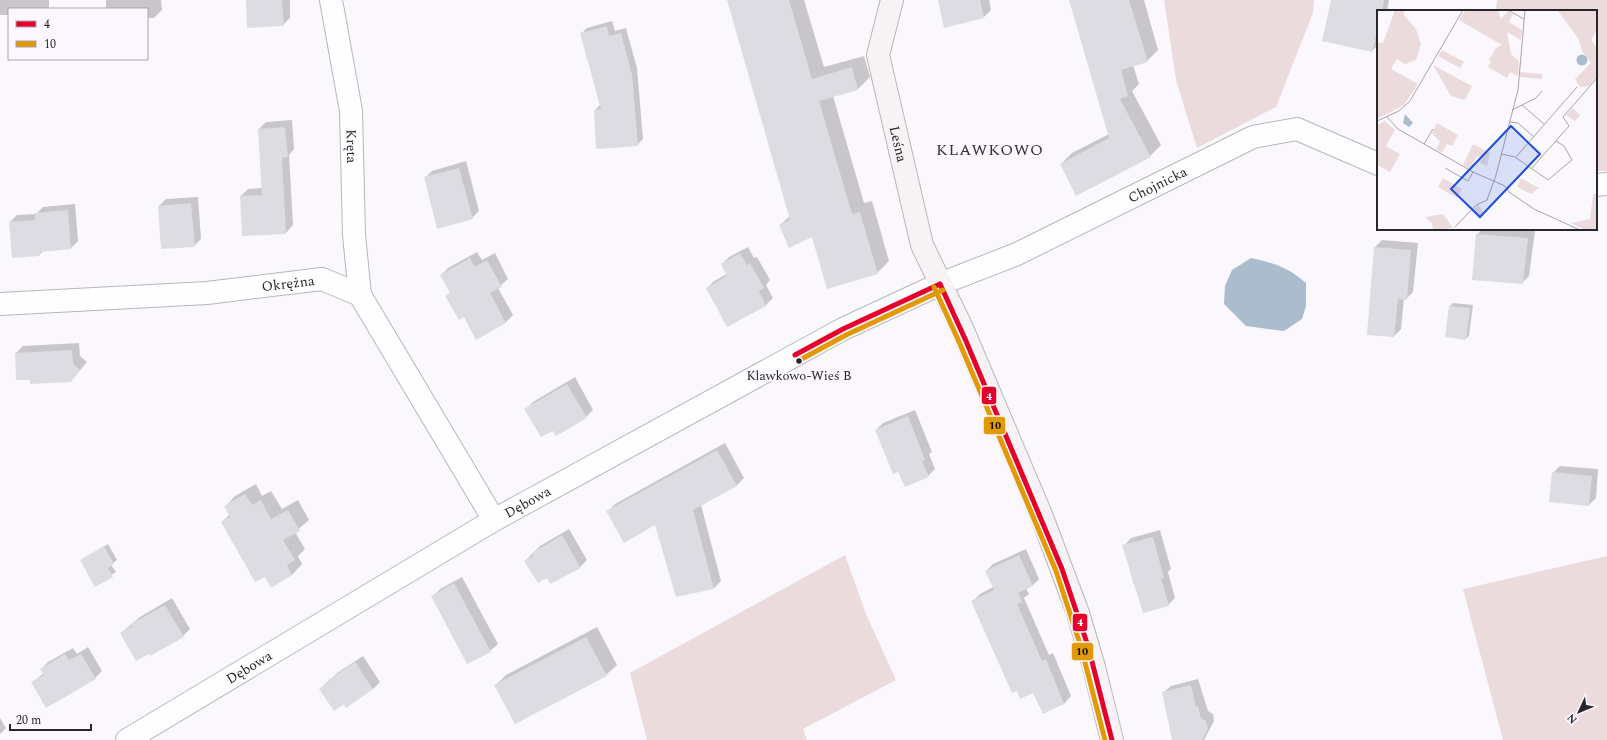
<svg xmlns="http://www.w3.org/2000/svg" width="1607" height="740" font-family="Spectral,serif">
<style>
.green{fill:#ebdbdd}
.water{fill:#abbdcd}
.shadow{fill:#0003}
.building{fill:#dddce2}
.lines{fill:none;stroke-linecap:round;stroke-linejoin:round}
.street-casing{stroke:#b8b6ba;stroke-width:24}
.secondary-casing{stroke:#b8b6ba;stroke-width:24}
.street{stroke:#fefeff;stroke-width:22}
.secondary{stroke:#f7f3f5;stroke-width:22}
.bus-1-casing{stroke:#fbf7fe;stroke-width:8}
.bus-2-casing{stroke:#fbf7fe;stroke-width:8}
.bus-1{stroke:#e4002b;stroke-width:5}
.bus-2{stroke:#e29904;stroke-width:5}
.bus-dot{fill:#28252b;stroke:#fbf7fe;stroke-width:1.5}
.labels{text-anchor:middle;stroke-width:3.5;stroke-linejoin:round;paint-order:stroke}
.bus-label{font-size:13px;fill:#28252b;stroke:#fbf7fe}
.street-label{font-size:14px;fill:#28252b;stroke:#fbf7fe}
.quarter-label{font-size:16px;letter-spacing:1px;fill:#37303c;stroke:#fbf7fe}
.inset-road{fill:none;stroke:#a7a4a9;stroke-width:1}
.view{fill:#1d4ed8;fill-opacity:0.15;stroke:#1d4ed8;stroke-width:2}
.inset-edge{fill:none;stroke:#28252b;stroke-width:2}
.line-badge{stroke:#fbf7fe;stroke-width:1.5}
.badge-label{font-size:11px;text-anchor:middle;font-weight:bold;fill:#fff}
.pale-badge-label{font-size:11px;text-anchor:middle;font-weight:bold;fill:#111}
</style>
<rect width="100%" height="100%" fill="#fbf8fd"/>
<!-- green -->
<g class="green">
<polygon points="1164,0 1314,0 1313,13 1276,107 1197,148 1176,80"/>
<polygon points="1497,0 1607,0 1607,171 1596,171 1596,11 1496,11"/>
<polygon points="845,555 866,614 896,680 803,729 807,740 647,740 630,673"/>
<polygon points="1607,556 1607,740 1503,740 1463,589"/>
</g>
<!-- water -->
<path class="water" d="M 1251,258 C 1274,263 1288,267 1306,283 L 1306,306 L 1302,319 L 1284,331 L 1246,326 L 1224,304 L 1225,286 L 1232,270 Z"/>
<!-- shadow -->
<g class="shadow">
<polygon points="0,0 49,0 49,7 47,9 9,9 9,15 0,15"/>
<polygon points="106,0 161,0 162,10 154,18 147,18 147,9 106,9"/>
<polygon points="247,0 290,0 290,18 283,25"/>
<polygon points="728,0 804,0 824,67 864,56 870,77 858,89 833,96 864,203 872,201 889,261 877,273 812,236 780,225 790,216"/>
<polygon points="939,0 989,0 991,10 984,17"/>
<polygon points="1070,0 1144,0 1158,50 1147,61 1133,65 1139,84 1132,91 1161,145 1150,156 1061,164 1072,153 1109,134"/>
<polygon points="1332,0 1389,0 1387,11 1378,11 1378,45 1372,51"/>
<polygon points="612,21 615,31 626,28 637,68 643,139 637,145 595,110 600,105 581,34 587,28"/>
<polygon points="292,120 294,149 289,155 293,225 286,233 241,196 248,189 262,188 259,129 266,122"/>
<polygon points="466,161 479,211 472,218 425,178 432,171"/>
<polygon points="198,197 201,239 194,246 159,206 166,199"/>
<polygon points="75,204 78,241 71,248 44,250 39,255 10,222 17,215 36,214 43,207"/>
<polygon points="1482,229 1535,231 1529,276 1522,283 1477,235"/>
<polygon points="1382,240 1418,243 1413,292 1406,299 1404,298 1401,329 1394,336 1375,247"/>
<polygon points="748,247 754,258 757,257 770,280 766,285 773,298 766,305 728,326 707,288 714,281 727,274 722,264 729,257"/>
<polygon points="477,252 482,260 495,253 508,279 498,288 513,315 506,322 477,338 464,316 446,296 451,292 441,275 448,268"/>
<polygon points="1453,303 1473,305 1469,336 1465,339 1450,306"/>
<polygon points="79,343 80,356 87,362 71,381 17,379 16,353 23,346"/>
<polygon points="575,377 593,410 586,417 553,429 526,409 533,402"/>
<polygon points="915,410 932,452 929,454 935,469 928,476 899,470 876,430 883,423"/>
<polygon points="725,443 744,478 736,486 701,505 721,581 714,588 656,523 608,511 615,504"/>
<polygon points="1560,466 1598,469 1596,498 1589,505 1553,473"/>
<polygon points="256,484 262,496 271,491 282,509 298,500 309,520 295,532 305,549 298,556 302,564 292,575 265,575 222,522 229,515 225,507 235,496"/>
<polygon points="569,529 587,560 580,567 547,577 525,561 540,546"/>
<polygon points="1160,530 1171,569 1168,572 1175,598 1168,605 1135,584 1134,585 1124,546 1131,538"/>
<polygon points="108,544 117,560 111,565 116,572 95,585 81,561"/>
<polygon points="1026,549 1039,579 1032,586 1026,589 1029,594 1024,598 1049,655 1053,653 1071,696 1064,704 973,601 980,594 993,587 986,571 993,564"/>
<polygon points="462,577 498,644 490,651 433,596 440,589"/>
<polygon points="172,598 190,629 183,636 121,633 140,617"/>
<polygon points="597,627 617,665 606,675 496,685 506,675"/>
<polygon points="88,647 102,671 95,678 33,682 44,673 41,669 48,662 73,648 77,654"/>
<polygon points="363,656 380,682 373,689 344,703 320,689 337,673"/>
<polygon points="1198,679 1208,711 1213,714 1214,721 1204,740 1174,740 1163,693 1171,686"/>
<polygon points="0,718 6,728 0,734"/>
</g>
<!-- building -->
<g class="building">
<polygon points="246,0 282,0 284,26 247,28"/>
<polygon points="727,0 789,0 812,79 852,67 858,90 819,101 852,214 860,212 878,274 827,289 812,237 789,248 779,225 790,220"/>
<polygon points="938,0 980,0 984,18 944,28"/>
<polygon points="1069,0 1129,0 1148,62 1121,70 1128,96 1120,99 1151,157 1076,196 1060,164 1109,138"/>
<polygon points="1331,0 1384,0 1382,11 1378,11 1378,28 1372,52 1322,41"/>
<polygon points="607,26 609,36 621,33 632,74 638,146 596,149 594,110 601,109 580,33"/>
<polygon points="285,127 288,157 282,158 286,234 242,236 240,196 262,195 258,129"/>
<polygon points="459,168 473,219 437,229 424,177"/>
<polygon points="191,203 195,247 161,249 158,206"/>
<polygon points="68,210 71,249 40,252 40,256 12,258 9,222 35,220 35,213"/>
<polygon points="1476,234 1528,238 1523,284 1472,280"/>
<polygon points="1374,247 1411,250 1407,300 1398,299 1394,337 1367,335"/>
<polygon points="740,253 747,265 750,263 764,288 759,291 766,306 727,327 706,288 727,276 721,264"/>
<polygon points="470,258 475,267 487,260 502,287 490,293 506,323 476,340 464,317 459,320 445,296 450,293 440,275"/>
<polygon points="1449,306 1470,308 1466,340 1445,337"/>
<polygon points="72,350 73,363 80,370 71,382 30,384 30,380 16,380 15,353"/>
<polygon points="567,384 587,418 556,436 553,431 541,437 524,409"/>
<polygon points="908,416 925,460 922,461 929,477 905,487 898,472 893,474 875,430"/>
<polygon points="717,450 737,486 693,510 714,589 676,597 655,525 624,543 606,511"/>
<polygon points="1552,472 1592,476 1589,506 1549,502"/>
<polygon points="245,494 252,505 261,500 271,519 288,510 300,531 283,540 295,560 287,565 292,575 271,588 265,577 255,582 221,522 230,517 224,506"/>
<polygon points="562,535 581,568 550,584 547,578 538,583 524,561 533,556 532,553"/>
<polygon points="1153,537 1164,578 1161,578 1169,606 1143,613 1122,545"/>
<polygon points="104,546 114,564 108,568 113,577 95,587 80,560"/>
<polygon points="1019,555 1033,586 1018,593 1022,602 1017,604 1042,661 1046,659 1064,704 1043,714 1033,693 1020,699 1017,691 1012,693 971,601 994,590 985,571"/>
<polygon points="454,583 491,652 467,664 431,596"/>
<polygon points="165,605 184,637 150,656 149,654 136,661 120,633 132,626 131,624"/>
<polygon points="586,637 607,676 515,724 494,685"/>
<polygon points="65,654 69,660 81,654 96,679 46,708 31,682 44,675 40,669"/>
<polygon points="355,662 373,689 346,708 344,704 334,711 319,689 329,682 328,680"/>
<polygon points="1191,685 1196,707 1198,706 1201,718 1206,721 1208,729 1202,740 1172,740 1162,692"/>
</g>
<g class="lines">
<!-- street casing -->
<g class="street-casing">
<g id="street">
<path id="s1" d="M 331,0 L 351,111 L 354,235 L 360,295"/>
<polyline points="1596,185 1607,184"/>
<path id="s2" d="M 0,304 L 207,293 L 322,279 L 360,295 L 494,520"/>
<path id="s3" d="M 127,740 L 494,520 L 843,329 L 940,284 L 1017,254 L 1253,137 L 1297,129 L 1378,164"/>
</g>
</g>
<!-- secondary casing -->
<g class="secondary-casing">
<g id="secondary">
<path id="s4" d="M 892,0 L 878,55 L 922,245 L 962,328 L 1042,517 L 1078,613 L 1094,667 L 1112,740"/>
</g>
</g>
<!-- street -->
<use href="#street" class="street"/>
<!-- secondary -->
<use href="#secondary" class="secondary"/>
<!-- bus-1 casing -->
<g class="bus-1-casing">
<g id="bus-1">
<polyline points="940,284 966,341 1062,569 1088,646 1112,740"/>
<polyline points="795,355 843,329 940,284"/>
</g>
</g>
<!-- bus-2 casing -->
<g class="bus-2-casing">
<g id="bus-2">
<polyline points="934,287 960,344 1056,571 1081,647 1105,740"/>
<polyline points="798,361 846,335 943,290"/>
</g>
</g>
<!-- bus-1 -->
<use href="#bus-1" class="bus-1"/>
<!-- bus-2 -->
<use href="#bus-2" class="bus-2"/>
</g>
<!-- markers -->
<circle class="bus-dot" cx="799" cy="361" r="3.5"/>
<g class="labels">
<!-- bus labels -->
<g class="bus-label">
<text x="799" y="380">Klawkowo-Wieś B</text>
</g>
<!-- street labels -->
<g class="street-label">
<text dy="5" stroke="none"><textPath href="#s4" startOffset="148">Leśna</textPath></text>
<text dy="5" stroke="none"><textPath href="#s1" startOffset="148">Kręta</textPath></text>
<text dy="5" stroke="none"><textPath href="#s3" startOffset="1172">Chojnicka</textPath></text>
<text dy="5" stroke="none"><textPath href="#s2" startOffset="289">Okrężna</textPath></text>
<text dy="5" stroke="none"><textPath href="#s3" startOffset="466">Dębowa</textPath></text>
<text dy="5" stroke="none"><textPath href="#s3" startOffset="142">Dębowa</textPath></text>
</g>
<!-- quarter labels -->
<g class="quarter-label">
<text x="990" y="155">KLAWKOWO</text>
</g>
</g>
<!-- overview -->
<g transform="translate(1377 10)">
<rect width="220" height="220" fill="#fbf8fd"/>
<path d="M 18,0 L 27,0 L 27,5 L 39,19 L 44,34 L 39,50 L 28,54 L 20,49 L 14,59 L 41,74 L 27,95 L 0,109 L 0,32 L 6,33 ZM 88,0 L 121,0 L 124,9 L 131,1 L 136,4 L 132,12 L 145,20 L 144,30 L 130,22 L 134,44 L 142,51 L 141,66 L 133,62 L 130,68 L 111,57 L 114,51 L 112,50 L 119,38 L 125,35 L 82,10 ZM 180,0 L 220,0 L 220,20 L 214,30 L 220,38 L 220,67 L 212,76 L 203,77 L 198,69 L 214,53 L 205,41 L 201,28 ZM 65,40 L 87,52 L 83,58 L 61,46 ZM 56,55 L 95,76 L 88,90 L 74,86 ZM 143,62 L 165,64 L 165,69 L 143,67 ZM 196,98 L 203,105 L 198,111 L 189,105 ZM 8,111 L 18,120 L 9,136 L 23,144 L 13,162 L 0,155 L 0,115 ZM 60,113 L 81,125 L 75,136 L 70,134 L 65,143 L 59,139 L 63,132 L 55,123 ZM 96,134 L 113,143 L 110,156 L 103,153 L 105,148 L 100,146 L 93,159 L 86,155 ZM 66,168 L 85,179 L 80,188 L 61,177 ZM 144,168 L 156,175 L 162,178 L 154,184 L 140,177 ZM 220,183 L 220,220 L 208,220 L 194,213 L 213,209 L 216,185 ZM 101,195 L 108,204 L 102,209 L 95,201 ZM 66,204 L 76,218 L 56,220 L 55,213 L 48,207 Z" fill="#ebdbdd"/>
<path d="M199.5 50a5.5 5.5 0 1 1 11 0a5.5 5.5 0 1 1-11 0ZM 28,104 L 36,113 L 32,117 L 26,113 Z" fill="#abbdcd"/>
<path class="inset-road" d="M 131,0 L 147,9M 145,95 L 159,88 L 165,81M 135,100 L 145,95 L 167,114M 10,107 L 21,119 L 96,162 L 128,176 L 132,182 L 157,199 L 203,220M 0,111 L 22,101 L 33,91 L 86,0M 132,112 L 141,113 L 157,127M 47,134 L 56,119M 124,144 L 138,147 L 171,170 L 195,150 L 187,136 L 179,131M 139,147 L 200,77M 68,158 L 91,171 L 96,162M 154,159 L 192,116 L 186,107 L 220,68M 78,217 L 99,195 L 110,190 L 119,165 L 141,80 L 148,0"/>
<path class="view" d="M 134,116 L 163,144 L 103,207 L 74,179 Z"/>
<rect width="220" height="220" class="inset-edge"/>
</g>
<g class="line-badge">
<rect x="981" y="386" width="16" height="19" rx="4" fill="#e4002b"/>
<rect x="983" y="416" width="23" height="19" rx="4" fill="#e29904"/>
<rect x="1072" y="613" width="16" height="19" rx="4" fill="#e4002b"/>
<rect x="1071" y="642" width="23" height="19" rx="4" fill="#e29904"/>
</g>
<g class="badge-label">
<text x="989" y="400">4</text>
<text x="1080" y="626">4</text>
</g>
<g class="pale-badge-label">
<text x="995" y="429">10</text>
<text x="1082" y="655">10</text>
</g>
<!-- legend -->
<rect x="8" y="8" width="140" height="52" fill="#fbf7fe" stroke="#a7a3aa"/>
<rect x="16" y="21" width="20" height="6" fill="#e4002b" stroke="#a7a3aa"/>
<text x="44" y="28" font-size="12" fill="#28252b">4</text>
<rect x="16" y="41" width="20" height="6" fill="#e29904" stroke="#a7a3aa"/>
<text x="44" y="48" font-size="12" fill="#28252b">10</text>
<!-- north arrow -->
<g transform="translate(1579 712) rotate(226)" stroke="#fbf7fe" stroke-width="3" paint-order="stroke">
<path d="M0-3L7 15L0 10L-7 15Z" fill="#28252b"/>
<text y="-6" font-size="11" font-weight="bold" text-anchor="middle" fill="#28252b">N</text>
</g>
<!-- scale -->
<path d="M10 724v6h81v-6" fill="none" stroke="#28252b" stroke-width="2"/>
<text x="16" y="724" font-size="12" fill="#28252b" stroke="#fbf7fe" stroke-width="3" paint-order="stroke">20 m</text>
</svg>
